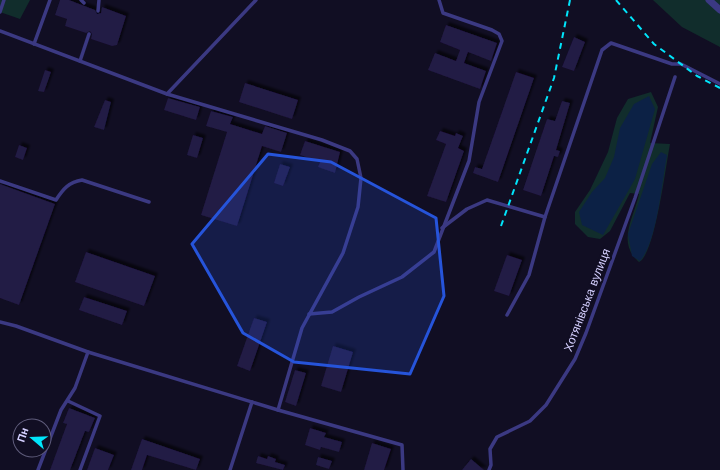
<svg xmlns="http://www.w3.org/2000/svg" width="720" height="470" font-family="'Work Sans',sans-serif">
<style>
.green{fill:#112d2c}
.water{fill:#0c2145}
.building{fill:#221a44;filter:url(#shadow)}
.lines{fill:none;stroke-linecap:round;stroke-linejoin:round}
.lane{stroke:#3b3982;stroke-width:3.5}
.street{stroke:#3b3982;stroke-width:7}
.rail{stroke:#00e5fb;stroke-width:2;stroke-dasharray:6 5;stroke-linecap:butt}
.marked{fill:#2654da;fill-opacity:0.2;stroke:#2654da;stroke-width:3;stroke-linejoin:round}
.labels{text-anchor:middle;stroke-width:4;stroke-linejoin:round;paint-order:stroke}
.street-label{font-size:12px;fill:#d5d0ff;stroke:#110e23}
</style>
<defs>
<filter id="shadow"><feDropShadow dx="3" dy="-3" stdDeviation="1" flood-color="#0009"/></filter>
</defs>
<rect width="100%" height="100%" fill="#110e23"/>
<!-- green -->
<g class="green">
<polygon points="0,0 30,0 20,19 0,12"/>
<polygon points="653,0 720,0 720,47 682,27"/>
<path d="M 651,92 L 658,107 L 650,143 L 670,144 C 666,164 655,255 639,262 C 616,242 634,218 639,194 L 630,193 L 610,231 L 600,239 L 588,237 L 575,224 L 575,212 L 590,190 L 608,152 L 617,118 L 628,99 Z"/>
</g>
<!-- water -->
<g class="water">
<polygon points="649,96 655,109 635,179 603,235 582,225 579,212 592,192 605,178 614,157 620,128 634,104"/>
<path d="M 661,152 L 667,155 C 662,181 657,242 640,261 L 632,256 L 628,234 L 652,164 Z"/>
</g>
<!-- building -->
<g class="building">
<polygon points="60,0 69,0 95,10 97,14 101,13 102,7 126,16 117,45 112,46 91,39 92,34 90,31 86,33 65,26 67,19 55,15"/>
<polygon points="446,25 497,43 491,61 468,52 464,63 486,71 480,89 428,70 435,53 456,61 460,50 440,42"/>
<polygon points="574,37 585,42 574,71 562,67"/>
<polygon points="45,70 51,72 44,92 38,91"/>
<polygon points="516,72 534,78 498,182 473,173 475,167 482,169"/>
<polygon points="245,83 298,100 292,119 239,102"/>
<polygon points="168,98 200,107 196,120 164,110"/>
<polygon points="105,100 111,102 104,130 94,127"/>
<polygon points="562,101 570,103 556,150 560,151 558,157 554,156 541,196 523,190 547,119 555,121"/>
<polygon points="211,111 233,117 230,124 262,134 265,126 287,133 281,152 262,146 237,226 201,215 227,132 206,126"/>
<polygon points="440,131 455,136 456,133 463,136 458,148 464,151 446,202 427,196 446,144 436,140"/>
<polygon points="193,135 203,138 197,158 187,155"/>
<polygon points="305,141 340,152 335,173 318,167 320,162 300,155"/>
<polygon points="19,145 27,148 23,160 15,157"/>
<polygon points="280,164 290,167 283,186 274,183"/>
<polygon points="0,184 55,204 19,305 0,298"/>
<polygon points="86,252 155,276 144,306 75,282"/>
<polygon points="507,255 522,260 509,296 494,291"/>
<polygon points="84,297 127,311 122,325 79,310"/>
<polygon points="254,318 267,322 250,371 237,366"/>
<polygon points="333,346 353,352 341,392 321,386"/>
<polygon points="295,370 306,373 296,406 285,402"/>
<polygon points="69,408 95,418 89,432 85,431 70,470 50,470 67,424 63,423"/>
<polygon points="310,428 326,433 324,437 342,442 339,452 321,447 320,450 305,445"/>
<polygon points="142,439 200,459 196,470 147,455 142,470 131,470"/>
<polygon points="372,443 391,449 384,470 364,470"/>
<polygon points="95,448 114,455 108,470 87,470"/>
<polygon points="258,456 267,459 268,456 276,459 275,462 285,465 283,470 256,463"/>
<polygon points="318,457 332,461 329,469 316,465"/>
<polygon points="471,459 484,470 462,470"/>
</g>
<g class="lines">
<!-- lane -->
<g class="lane">
<polyline points="81,0 84,3"/>
<polyline points="98,11 99,0"/>
<polyline points="0,12 4,0"/>
<polyline points="0,31 167,94 322,140 350,151 357,159 361,178 358,207 343,253 302,328 278,410 402,445 403,470"/>
<polyline points="34,44 50,0"/>
<polyline points="80,61 89,34"/>
<polyline points="167,94 256,0"/>
<path d="M 0,181 L 56,200 C 63,189 69,182 82,180 L 149,202"/>
<polyline points="442,228 467,209 487,200 545,217"/>
<polyline points="309,314 332,312 359,297 402,277 434,252 469,161 479,102 502,41 499,34 492,30 443,13 439,0"/>
<polyline points="507,315 529,275 545,217 602,50 611,43 672,64 681,64 720,84"/>
<polyline points="0,322 16,326 88,352 278,410"/>
<polyline points="68,401 100,416 80,470"/>
<polyline points="38,470 61,410 75,388 88,352"/>
<polyline points="230,470 252,402"/>
<polyline points="489,470 491,465 490,449 497,437 530,421 546,405 575,359 586,333 635,198 675,77"/>
</g>
<!-- street -->
<polyline class="street" points="709,0 720,10"/>
<!-- rail -->
<g class="rail">
<polyline points="616,0 654,44 697,76 720,88"/>
<polyline points="501,226 554,78 570,0"/>
</g>
</g>
<!-- marked area -->
<path class="marked" d="M 268,154 L 331,162 L 436,218 L 444,296 L 410,374 L 294,362 L 243,333 L 192,244 Z"/>
<g class="labels">
<!-- street labels -->
<g class="street-label">
<text transform="translate(587 300) rotate(-69)" y="4">Хотянівська вулиця</text>
</g>
</g>
<!-- north arrow -->
<g transform="translate(32 438) rotate(289)"><circle r="19" fill="#110e23" stroke="#5f5c7b"/>
<path d="M0-3L7 15L0 10L-7 15Z" fill="#00e5fb"/>
<text y="-6" font-size="11" font-weight="bold" text-anchor="middle" fill="#d5d0ff">Пн</text>
</g>
</svg>
